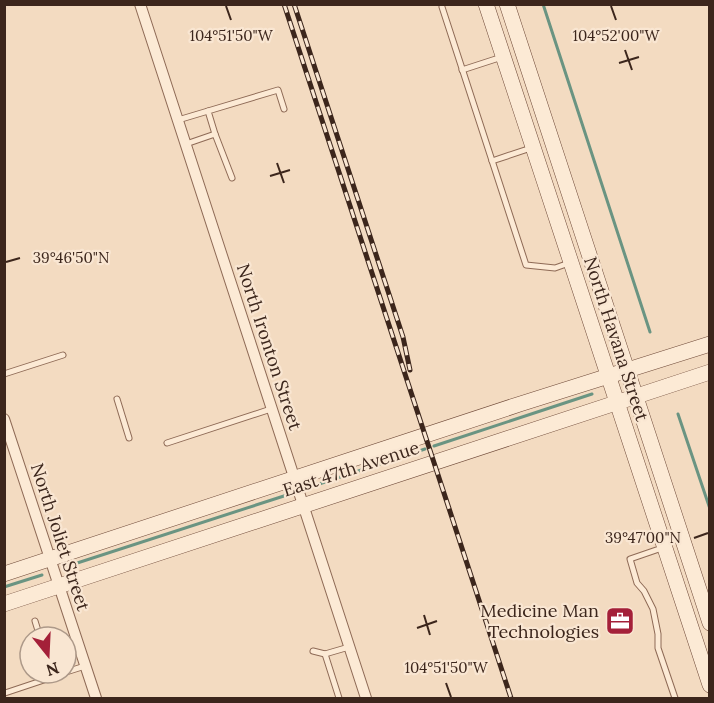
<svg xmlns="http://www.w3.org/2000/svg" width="714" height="703" font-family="Lora,serif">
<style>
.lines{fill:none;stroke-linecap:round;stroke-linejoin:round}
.stream{stroke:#6a9482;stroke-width:3}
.lane-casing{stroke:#8e6a56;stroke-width:7}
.street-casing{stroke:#8e6a56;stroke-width:12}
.secondary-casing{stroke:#704b3a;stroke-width:16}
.lane{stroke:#fcead5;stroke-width:5}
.street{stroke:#fcead5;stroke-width:10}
.secondary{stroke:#fcead5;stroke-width:15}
.rail-casing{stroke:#3c261c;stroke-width:5}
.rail{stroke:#f9e6d2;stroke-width:3;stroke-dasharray:9;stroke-linecap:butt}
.ticks{fill:none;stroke:#3c261c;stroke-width:2}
.labels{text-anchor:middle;stroke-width:4.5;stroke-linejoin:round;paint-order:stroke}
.street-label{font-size:18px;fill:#3c261c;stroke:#f9e6d2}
.poi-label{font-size:18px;fill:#3c261c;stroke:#f9e6d2;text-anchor:end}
.ticks-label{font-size:15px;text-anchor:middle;fill:#3c261c;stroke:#f9e6d2;stroke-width:4.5;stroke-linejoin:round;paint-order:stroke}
</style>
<rect width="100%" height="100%" fill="#f3dbc1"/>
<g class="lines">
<!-- stream -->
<g class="stream">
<polyline points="543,4 650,332"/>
<polyline points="678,414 710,509"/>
<polyline points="434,446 592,394"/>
<polyline points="313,486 425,449"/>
<polyline points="68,566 287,495"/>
<polyline points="4,587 42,575"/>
</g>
<!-- lane casing -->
<g class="lane-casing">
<g id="lane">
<polyline points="442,7 526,265 555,268 569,263"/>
<polyline points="462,70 502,57"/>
<polyline points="178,120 208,111"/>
<polyline points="215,134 208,111 278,90 284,109"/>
<polyline points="186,144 215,134 232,178"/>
<polyline points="492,161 531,148"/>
<polyline points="4,374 63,355"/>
<polyline points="117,399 129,438"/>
<polyline points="167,443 271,409"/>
<polyline points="662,548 630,559 637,583 644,591 653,609 658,634 658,648 675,698"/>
<polyline points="35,621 40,637"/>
<polyline points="313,651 325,654 349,647"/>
<polyline points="325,654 339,698"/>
<polyline points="66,672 85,666"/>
<polyline points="52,673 53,677 64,673"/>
<polyline points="5,693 53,677"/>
</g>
</g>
<!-- street casing -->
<g class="street-casing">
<g id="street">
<polyline points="140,4 366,698"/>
<polyline points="4,419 96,698"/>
</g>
</g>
<!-- secondary casing -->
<g class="secondary-casing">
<g id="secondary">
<polyline points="486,4 710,685"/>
<polyline points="507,4 710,623"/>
<polyline points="4,574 520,404 710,344"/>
<polyline points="4,604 710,372"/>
</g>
</g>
<!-- lane -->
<use href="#lane" class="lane"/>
<!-- street -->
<use href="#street" class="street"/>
<!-- secondary -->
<use href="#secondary" class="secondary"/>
<!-- rail casing -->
<g class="rail-casing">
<g id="rail">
<polyline points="284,4 511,698"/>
<polyline points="294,4 403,337 410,370"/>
</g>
</g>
<!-- rail -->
<use href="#rail" class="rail"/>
</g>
<!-- ticks -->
<path class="ticks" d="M 226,6 L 231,20M 611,6 L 616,20M 625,50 L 632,70M 619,63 L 639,57M 277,163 L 284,183M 270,176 L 290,170M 6,262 L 20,258M 694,538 L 708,533M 424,615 L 430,635M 417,628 L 437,621M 446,683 L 451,697"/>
<!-- icons -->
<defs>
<g id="office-square" transform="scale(1.5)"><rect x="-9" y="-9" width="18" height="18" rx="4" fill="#a42039" stroke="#f9e6d2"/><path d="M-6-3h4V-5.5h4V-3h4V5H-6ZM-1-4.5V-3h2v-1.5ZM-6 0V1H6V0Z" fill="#fff"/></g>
</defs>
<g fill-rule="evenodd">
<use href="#office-square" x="620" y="621"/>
</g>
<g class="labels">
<!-- street labels -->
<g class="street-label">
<text transform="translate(616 339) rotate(72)" y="6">North Havana Street</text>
<text transform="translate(269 347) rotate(72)" y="6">North Ironton Street</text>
<text transform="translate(351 469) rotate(-18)" y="6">East 47th Avenue</text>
<text transform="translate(60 537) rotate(72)" y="6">North Joliet Street</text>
</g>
<!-- poi labels -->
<g class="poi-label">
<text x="599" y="617">Medicine Man<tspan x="599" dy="21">Technologies</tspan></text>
</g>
</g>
<g class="ticks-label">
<text x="231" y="41">104°51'50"W</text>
<text x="616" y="41">104°52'00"W</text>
<text x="71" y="263">39°46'50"N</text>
<text x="643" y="543">39°47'00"N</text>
<text x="446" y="673">104°51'50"W</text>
</g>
<!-- border -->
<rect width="714" height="703" fill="none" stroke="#3c261c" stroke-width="12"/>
<!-- north arrow -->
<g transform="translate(48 655) rotate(162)"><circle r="28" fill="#f9e6d2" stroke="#ad9989" stroke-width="1.5"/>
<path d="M0-4.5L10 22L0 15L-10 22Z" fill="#a42039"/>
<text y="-9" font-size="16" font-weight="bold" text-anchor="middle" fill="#3c261c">N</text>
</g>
</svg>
